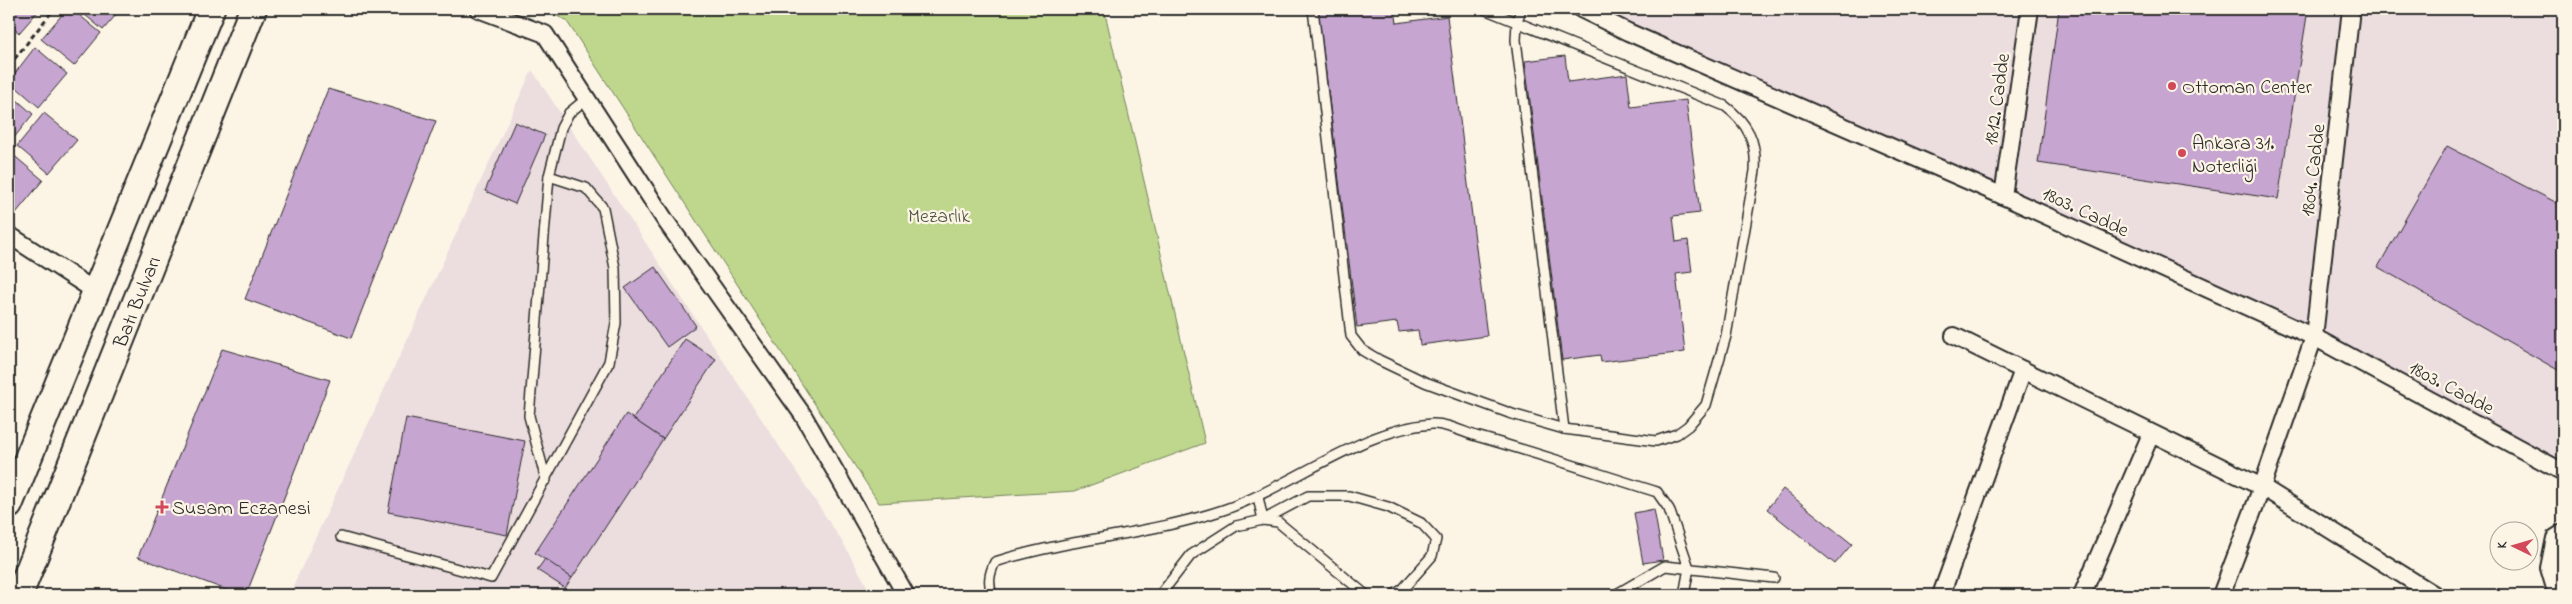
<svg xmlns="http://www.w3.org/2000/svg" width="2572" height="604" font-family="'Indie Flower',sans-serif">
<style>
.built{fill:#ecdddf}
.green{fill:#bed78d;stroke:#74815c}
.building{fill:#c6a5d1;stroke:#2b2b2b}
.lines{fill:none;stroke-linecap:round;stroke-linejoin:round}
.lane-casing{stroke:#2b2b2b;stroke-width:12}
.street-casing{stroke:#2b2b2b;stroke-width:20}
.primary-casing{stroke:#2b2b2b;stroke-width:30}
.path{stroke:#2b2b2b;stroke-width:3;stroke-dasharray:5 4;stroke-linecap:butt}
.lane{stroke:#fcf5e5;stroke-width:9}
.street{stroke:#fcf5e5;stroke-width:16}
.primary{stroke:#fcf5e5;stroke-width:26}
.poi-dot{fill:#d1495b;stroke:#fcf5e5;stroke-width:2}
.labels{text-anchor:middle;stroke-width:4.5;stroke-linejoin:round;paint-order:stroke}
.poi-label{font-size:20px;fill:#2b2b2b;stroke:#fcf5e5;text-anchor:start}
.street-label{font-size:20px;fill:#2b2b2b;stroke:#fcf5e5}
.park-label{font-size:20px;fill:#505644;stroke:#fcf5e5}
</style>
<rect width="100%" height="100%" fill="#fcf5e5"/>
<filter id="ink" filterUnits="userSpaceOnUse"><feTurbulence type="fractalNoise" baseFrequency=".02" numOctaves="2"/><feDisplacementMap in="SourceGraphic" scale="10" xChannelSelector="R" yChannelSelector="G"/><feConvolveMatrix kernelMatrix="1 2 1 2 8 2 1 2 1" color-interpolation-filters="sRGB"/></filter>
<g filter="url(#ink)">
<!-- built -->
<g class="built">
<polygon points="1585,9 2563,9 2563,480 2314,337"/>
<polygon points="532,70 843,543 872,595 289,595"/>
</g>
<!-- green -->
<polygon class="green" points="540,9 1104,9 1205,443 1075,491 879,503 566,20"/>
<!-- building -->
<g class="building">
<polygon points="9,9 40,9 19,33 9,24"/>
<polygon points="67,9 72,9 101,33 74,66 41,39"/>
<polygon points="78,9 121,9 103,30"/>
<polygon points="1318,9 1395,9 1397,23 1447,16 1487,336 1420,345 1418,330 1399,332 1397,322 1357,327"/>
<polygon points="2059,9 2308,9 2278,199 2038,163"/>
<polygon points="35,47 67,74 39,107 9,81"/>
<polygon points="1565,56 1568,82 1627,74 1631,107 1686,100 1700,213 1673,216 1676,242 1688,240 1692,272 1676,274 1685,352 1601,362 1600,355 1562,360 1525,61"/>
<polygon points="328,89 436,121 351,338 245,299"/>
<polygon points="9,93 33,114 9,144"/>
<polygon points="44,113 77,140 49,173 17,146"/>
<polygon points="515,122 545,135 515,204 485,191"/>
<polygon points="2447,146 2563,206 2563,373 2378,267"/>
<polygon points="11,153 43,180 16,213 9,208 9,156"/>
<polygon points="655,267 696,326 667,347 625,288"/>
<polygon points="685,339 716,359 663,439 633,419"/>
<polygon points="222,349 330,380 246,595 240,595 138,557"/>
<polygon points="626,414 663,439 572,578 535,553"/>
<polygon points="406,418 525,441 507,535 388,512"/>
<polygon points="1783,489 1852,544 1835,564 1767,509"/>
<polygon points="1654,509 1663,560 1643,563 1634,513"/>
<polygon points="545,559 572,578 565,588 537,570"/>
</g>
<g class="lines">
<!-- lane casing -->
<g class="lane-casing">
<g id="lane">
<path d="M 1313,9 L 1351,336 L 1362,350 L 1379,360 L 1425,382 L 1512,414 L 1564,429 L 1656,441 L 1677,434 L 1688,426 L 1706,405 L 1726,336 L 1755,171 C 1757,142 1748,123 1725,106 L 1484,9"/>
<polyline points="1521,9 1517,22 1516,40 1564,429"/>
<polyline points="546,480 529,416 549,176 561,128 569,113 586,99"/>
<polyline points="1258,497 1263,520 1308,496 1349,496 1388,507 1421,523 1436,539 1432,556 1403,589 1394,595"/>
<polyline points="341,537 491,578 609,362 616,323 615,268 603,208 586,188 549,176"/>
<path d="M 992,595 C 988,583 989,574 995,562 C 1069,538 1149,535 1223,510 C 1291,487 1361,429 1432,424 C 1445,423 1463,432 1476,436 C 1537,453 1596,473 1657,492 L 1669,509 L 1689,568 L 1684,595"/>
<polyline points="1160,595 1191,555 1236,526 1263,520 1278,522 1366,595"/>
<polyline points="1615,595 1665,566 1774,578"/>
</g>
</g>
<!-- street casing -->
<g class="street-casing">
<g id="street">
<polyline points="478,9 545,34 665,220 803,415 906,595"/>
<polyline points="1581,9 1628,32 2003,196 2314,337 2563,472"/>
<polyline points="2351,9 2314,337 2262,487 2435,595"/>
<polyline points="2003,196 2030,9"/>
<polyline points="9,235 95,291"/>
<polyline points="2023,370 2262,487 2221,595"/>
<polyline points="1941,595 2023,370 1954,336"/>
<polyline points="2082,595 2151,434"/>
<polyline points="2557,595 2549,568 2555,538 2563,533"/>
</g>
</g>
<!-- primary casing -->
<g class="primary-casing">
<g id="primary">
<polyline points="9,505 211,9"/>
<path id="s1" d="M 19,595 L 253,9"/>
</g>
</g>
<!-- path -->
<polyline class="path" points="9,66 54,9"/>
<!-- lane -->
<use href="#lane" class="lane"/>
<!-- street -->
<use href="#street" class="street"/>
<!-- primary -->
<use href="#primary" class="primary"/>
</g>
</g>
<!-- markers -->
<g class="poi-dot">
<circle cx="2172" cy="86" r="5"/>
<circle cx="2182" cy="153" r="5"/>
<path d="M159.5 499.5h5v5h5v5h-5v5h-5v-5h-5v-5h5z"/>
</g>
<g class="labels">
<!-- poi labels -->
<g class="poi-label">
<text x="2182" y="93">Ottoman Center</text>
<text x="2192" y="149">Ankara 31.<tspan x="2192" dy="23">Noterliği</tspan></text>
<text x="172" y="514">Susam Eczanesi</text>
</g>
<!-- street labels -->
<g class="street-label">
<text transform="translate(1996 99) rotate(-82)" y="7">1812. Cadde</text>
<text transform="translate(2312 170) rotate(-83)" y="7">1804. Cadde</text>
<text transform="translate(2086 211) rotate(25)" y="7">1803. Cadde</text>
<text dy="7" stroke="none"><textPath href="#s1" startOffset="316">Batı Bulvarı</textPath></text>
<text transform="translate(2452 387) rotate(28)" y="7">1803. Cadde</text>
</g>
<!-- park labels -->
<g class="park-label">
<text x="939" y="222">Mezarlık</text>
</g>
</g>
<!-- margin -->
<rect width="2572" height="604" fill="none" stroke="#fcf5e5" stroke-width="30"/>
<rect x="15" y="15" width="2542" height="574" fill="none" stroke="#2b2b2b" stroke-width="2" filter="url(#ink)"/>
<!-- north arrow -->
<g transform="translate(2514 546) rotate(275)"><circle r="24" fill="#fcf5e5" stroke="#a8a49b"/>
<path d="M0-4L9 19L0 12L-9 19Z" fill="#d1495b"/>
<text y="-8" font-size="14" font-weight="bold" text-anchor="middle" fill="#2b2b2b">K</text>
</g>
</svg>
